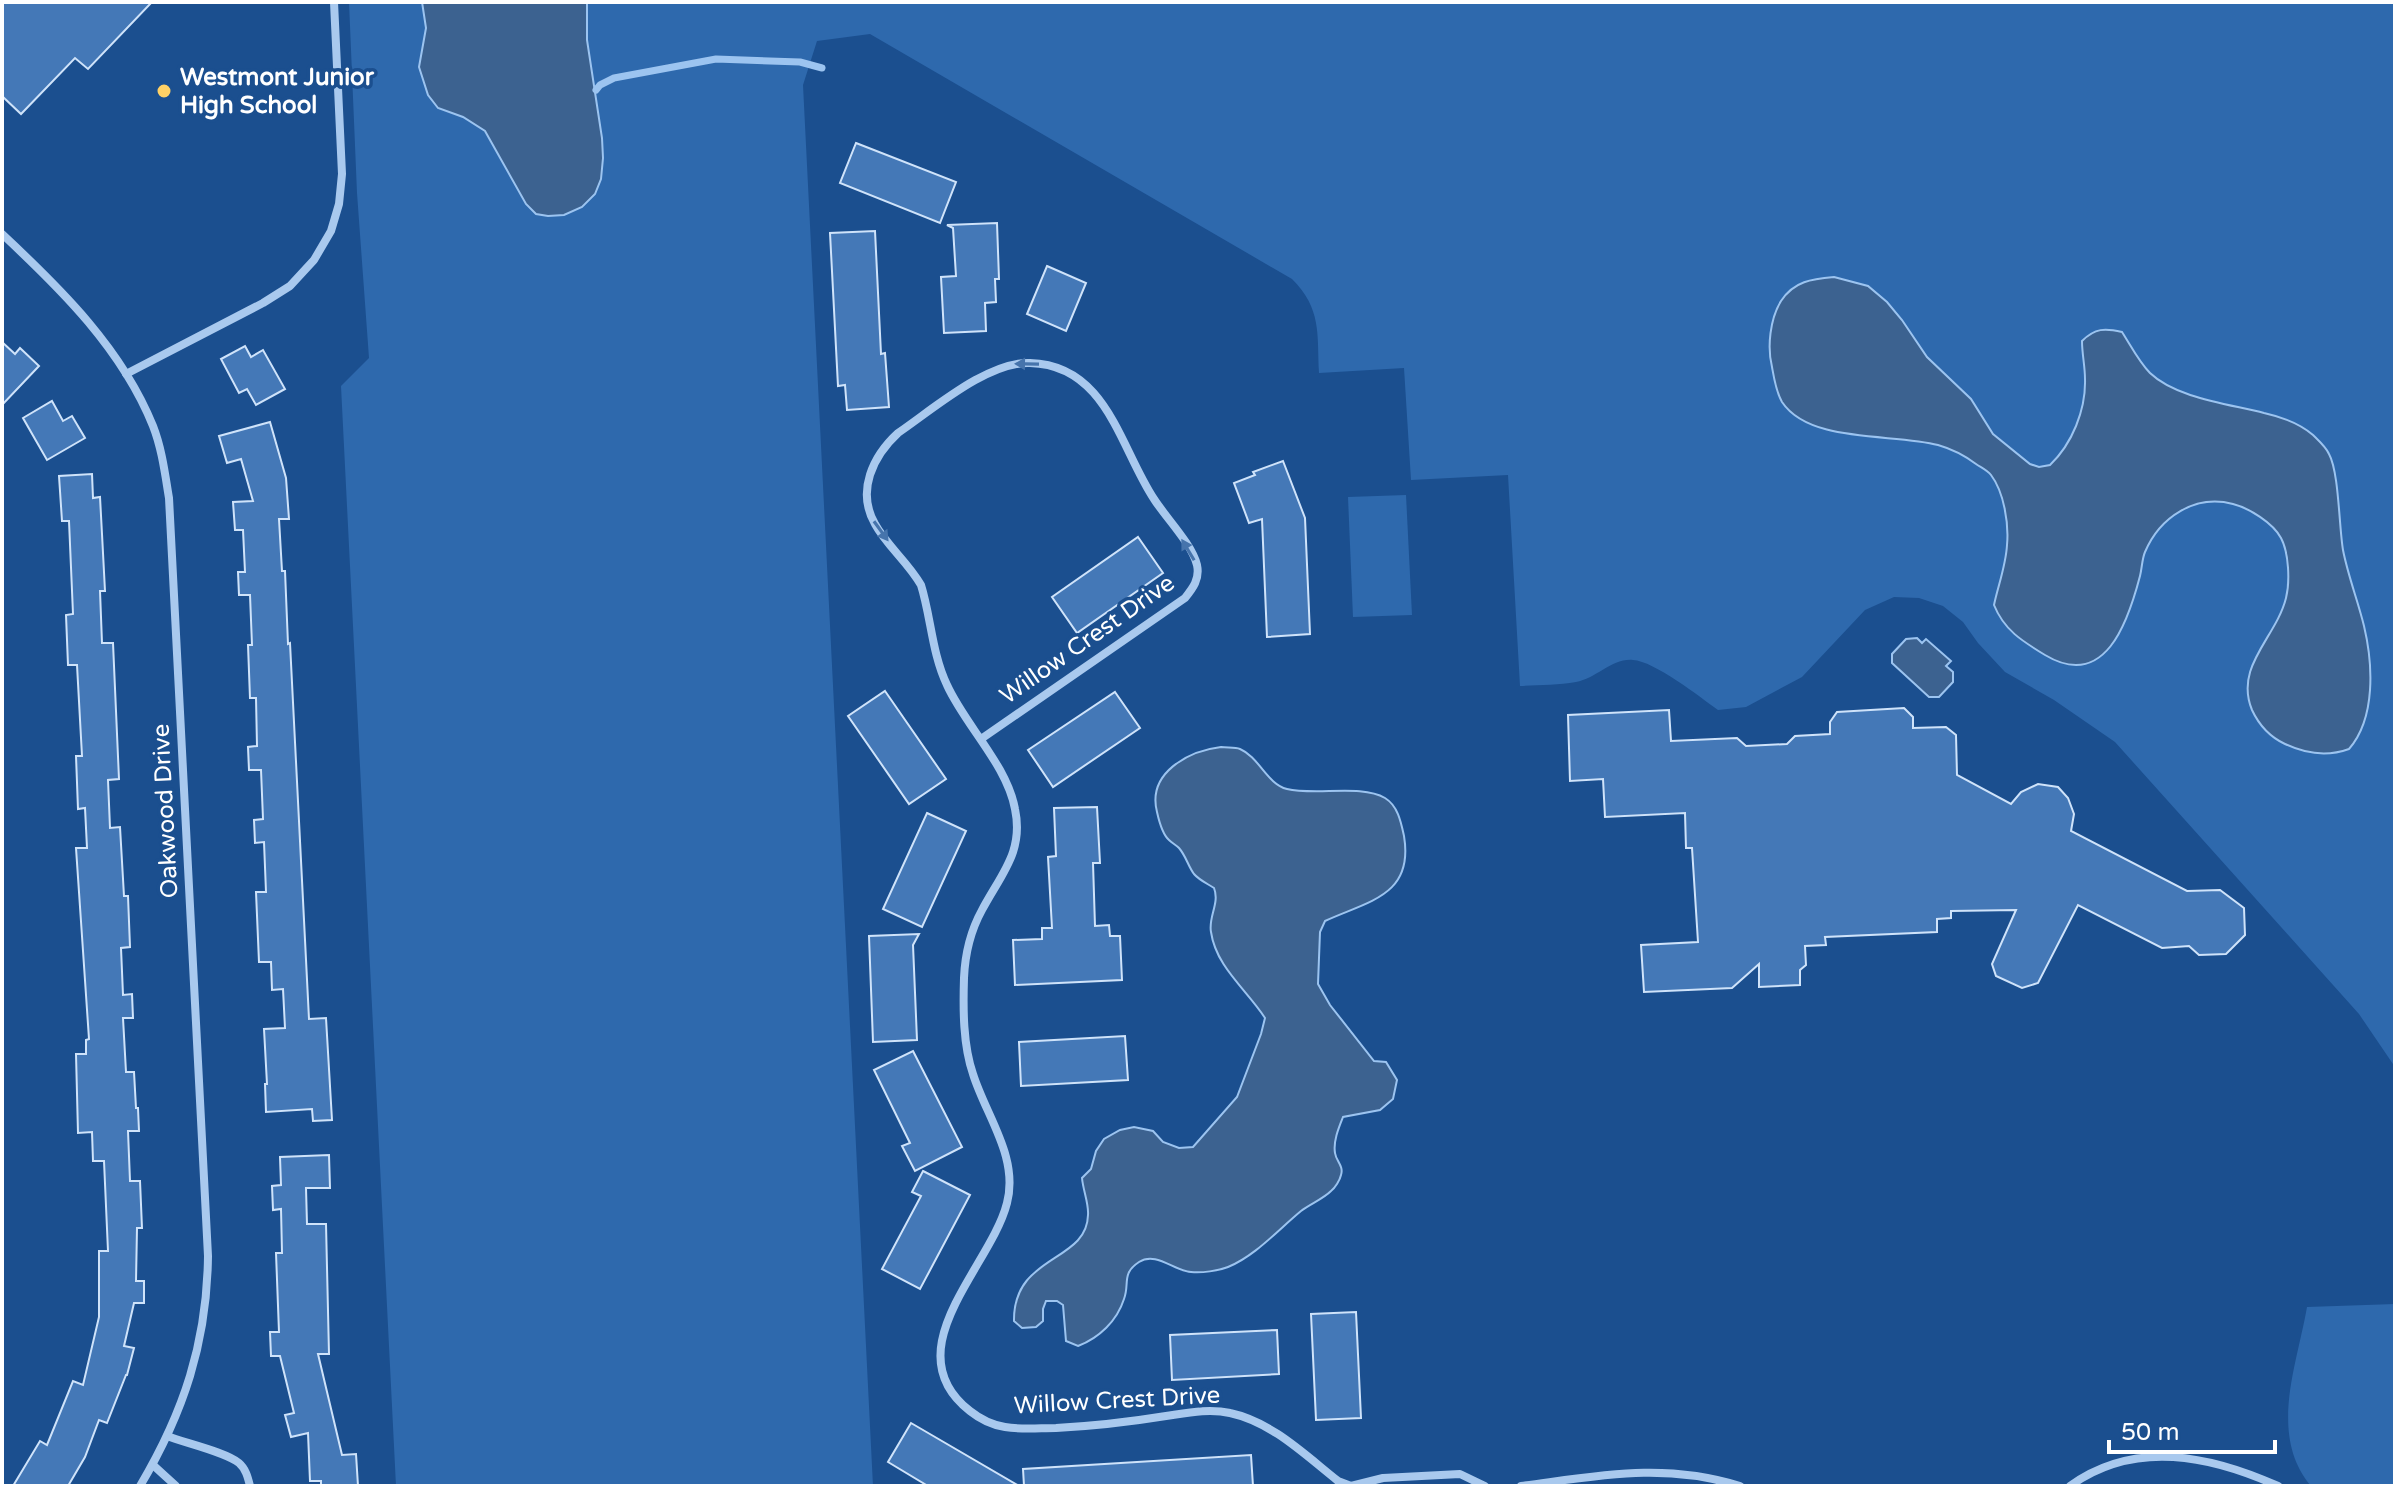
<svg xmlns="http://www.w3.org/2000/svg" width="2397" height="1488" font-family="'Varela Round',sans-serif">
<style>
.green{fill:#2e69ad}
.water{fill:#3c6290;stroke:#9cc4f0;stroke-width:2}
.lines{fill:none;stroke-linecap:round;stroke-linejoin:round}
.stream{stroke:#9cc4f0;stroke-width:7}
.building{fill:#4478b7;stroke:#cfe3fa;stroke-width:2}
.street{stroke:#a9c9ee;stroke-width:8}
.oneway{fill:#4674ac}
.poi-dot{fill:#ffd166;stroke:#1b4f8f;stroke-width:3}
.labels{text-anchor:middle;stroke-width:7;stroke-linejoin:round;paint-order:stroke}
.poi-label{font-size:24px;font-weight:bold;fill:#fff;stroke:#1b4f8f;text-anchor:start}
.street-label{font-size:24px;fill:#fff;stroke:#1b4f8f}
</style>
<rect width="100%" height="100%" fill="#1b4f8f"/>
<!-- green -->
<g class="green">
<path d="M 349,2 L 2395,2 L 2395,1067 L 2359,1014 L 2115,742 L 2054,700 L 2005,672 L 1978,643 L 1963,622 L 1943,606 L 1919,598 L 1894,597 L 1865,610 L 1802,677 L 1746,707 L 1718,710 C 1700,697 1654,661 1633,660 C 1612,658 1596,679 1576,682 C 1558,685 1538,685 1520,686 L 1508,475 L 1411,480 L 1404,368 L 1319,373 C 1317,334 1322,309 1292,279 L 870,34 L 817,41 L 803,85 L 873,1486 L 396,1486 L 341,386 L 369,358 L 357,193 Z"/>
<polygon points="1406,495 1412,615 1353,617 1348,497"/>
<path d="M 2395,1304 L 2395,1486 L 2311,1486 C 2268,1435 2297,1365 2307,1307 Z"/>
</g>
<!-- water -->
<g class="water">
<polygon points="422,2 587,2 587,40 602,138 603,158 601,179 595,194 582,207 564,215 548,216 536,214 526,204 485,131 463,117 438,108 428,95 419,67 426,28"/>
<path d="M 1834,277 L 1868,286 L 1887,302 L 1902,320 L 1927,357 L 1971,399 L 1993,434 L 2030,464 L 2039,467 L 2050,465 C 2072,444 2086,410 2085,379 C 2085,366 2082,354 2082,341 C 2095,328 2105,328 2122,332 C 2131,346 2139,362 2150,373 C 2176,398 2229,404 2264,413 C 2282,417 2299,423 2313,435 C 2318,440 2326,447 2329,454 C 2339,472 2339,527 2343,550 C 2348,576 2358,601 2364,626 C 2373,664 2376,718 2349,749 C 2327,757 2306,754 2285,744 C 2270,737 2259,725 2252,710 C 2234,666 2276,638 2286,598 C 2290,582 2289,553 2281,538 C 2273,523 2249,508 2233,504 C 2195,494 2160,517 2145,552 C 2142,559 2142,568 2140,576 C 2128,622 2105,691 2045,655 C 2022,641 2004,630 1994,605 C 1998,586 2006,565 2007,545 C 2009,524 2004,492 1991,475 C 1987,470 1980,467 1976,464 C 1964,455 1952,449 1938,445 C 1894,433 1810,444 1782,402 C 1776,392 1774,378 1772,367 C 1767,347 1770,319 1781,301 C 1794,281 1812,279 1834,277 Z"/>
<polygon points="1917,638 1922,643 1926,639 1951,661 1946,666 1953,672 1953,682 1939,697 1929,697 1892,663 1892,654 1906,639"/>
<path d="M 1221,747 C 1227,748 1235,747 1240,749 C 1259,757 1267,784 1287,789 C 1315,796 1361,784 1385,798 C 1398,806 1401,822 1404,836 C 1414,896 1368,901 1325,921 L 1320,932 L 1318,984 L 1330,1005 L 1374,1061 L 1386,1062 L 1397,1080 L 1393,1099 L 1380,1110 L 1343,1117 C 1339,1127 1333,1141 1335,1153 C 1336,1161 1344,1166 1341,1175 C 1340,1180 1335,1188 1331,1191 C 1323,1199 1310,1204 1301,1211 C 1278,1230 1255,1256 1228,1267 C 1218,1271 1202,1273 1191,1272 C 1174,1271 1156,1251 1139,1262 C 1121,1274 1130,1283 1124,1299 C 1117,1321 1099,1338 1078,1346 L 1066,1341 L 1063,1305 L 1057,1301 L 1046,1301 L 1043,1309 L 1043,1321 L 1036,1327 L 1022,1328 L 1014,1321 C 1013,1254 1087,1263 1088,1215 C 1089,1204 1083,1190 1082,1178 L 1091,1169 L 1096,1151 L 1104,1139 L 1120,1130 L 1134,1127 L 1153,1131 L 1163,1142 L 1179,1148 L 1193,1147 L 1237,1097 L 1261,1034 L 1265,1018 C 1247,990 1216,967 1211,932 C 1208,917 1220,903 1214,888 C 1208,884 1199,880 1194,874 C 1188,866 1186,856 1179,848 C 1176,845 1172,843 1169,840 C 1162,834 1159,821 1157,812 C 1147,773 1188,751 1221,747 Z"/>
</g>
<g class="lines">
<!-- stream -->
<polyline class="stream" points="596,90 600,85 614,78 716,59 800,62 822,68"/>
</g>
<!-- building -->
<g class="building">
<polygon points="2,2 152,2 88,69 75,58 21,114 2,96"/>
<polygon points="856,143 956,182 940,223 840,183"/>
<polygon points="997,223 999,279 995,279 996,302 985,303 986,331 944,333 941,277 956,276 953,228 947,225"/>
<polygon points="875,231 881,354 885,353 889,407 847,410 845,385 838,386 830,233"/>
<polygon points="1047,266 1086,283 1066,331 1027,314"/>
<polygon points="2,342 15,354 20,348 39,366 2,405"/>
<polygon points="245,346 251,357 263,350 285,389 256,405 247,389 239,393 221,359"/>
<polygon points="52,401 63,421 72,416 85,438 47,460 23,418"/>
<polygon points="270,422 286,478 289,519 279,519 282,571 285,571 288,644 290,643 309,1019 326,1018 332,1120 313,1121 312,1109 266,1112 265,1084 267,1084 264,1029 285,1028 283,989 272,990 271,962 259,962 256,892 266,892 264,842 255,843 254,820 263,819 261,770 249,770 248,747 257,746 256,698 250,698 248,645 252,645 250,595 239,595 238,572 245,572 243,530 235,530 233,502 253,501 241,459 227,463 219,436"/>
<polygon points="1283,461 1305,518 1310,634 1267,637 1262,519 1249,523 1234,483 1255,475 1253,472"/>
<polygon points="92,474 93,498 100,497 102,534 105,591 100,591 102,643 113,643 119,779 108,780 110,828 120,827 124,896 128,896 130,947 121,948 123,995 132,994 133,1018 123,1018 126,1072 134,1072 136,1108 138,1108 139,1131 128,1131 130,1181 140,1181 142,1228 137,1228 136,1281 144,1281 144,1303 134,1303 124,1346 134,1348 127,1375 126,1375 107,1423 99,1420 85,1457 68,1486 13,1486 40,1441 47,1445 73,1381 83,1385 99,1317 99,1251 108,1251 104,1161 93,1161 92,1132 78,1133 76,1054 86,1054 86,1040 89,1039 76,848 87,848 85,808 78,809 76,756 82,756 77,665 68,665 66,615 73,614 69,521 62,521 59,476"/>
<polygon points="1138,537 1163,573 1077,633 1052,597"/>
<polygon points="885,691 946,779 909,804 848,716"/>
<polygon points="1115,692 1140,728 1053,787 1028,750"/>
<polygon points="1904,708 1913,717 1913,728 1946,727 1956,735 1957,775 2011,804 2021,792 2038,784 2058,787 2068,798 2074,814 2071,831 2187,891 2220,890 2244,908 2245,935 2226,954 2199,955 2189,946 2162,948 2078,905 2038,983 2022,988 1996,976 1992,964 2016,910 1951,911 1951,918 1937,919 1937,932 1825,937 1826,945 1805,946 1806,965 1800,970 1800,985 1759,987 1759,964 1732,988 1644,992 1641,945 1698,942 1692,848 1686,848 1685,813 1605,817 1603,779 1570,781 1568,715 1669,710 1671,741 1737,738 1746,746 1787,744 1795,736 1830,734 1830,722 1837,712"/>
<polygon points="1097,807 1100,863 1093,863 1095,926 1109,925 1110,936 1120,936 1122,980 1015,985 1013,940 1042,939 1042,928 1052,928 1048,857 1056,856 1054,808"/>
<polygon points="927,813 966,831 922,927 883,909"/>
<polygon points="919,934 913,945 917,1040 873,1042 869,936"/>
<polygon points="1125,1036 1128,1080 1021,1086 1019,1042"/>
<polygon points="913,1051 962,1147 915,1171 902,1146 910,1143 874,1070"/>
<polygon points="329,1155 330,1188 306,1188 307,1224 326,1224 329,1354 318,1354 342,1455 356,1454 358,1486 321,1486 321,1481 310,1481 308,1433 291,1437 285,1415 294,1413 280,1356 271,1356 270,1332 279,1332 276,1253 282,1253 281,1209 273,1210 272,1186 281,1185 280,1157"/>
<polygon points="923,1171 970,1195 920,1289 882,1269 921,1196 912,1192"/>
<polygon points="1356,1312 1361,1418 1316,1420 1311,1314"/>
<polygon points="1277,1330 1279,1374 1172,1380 1170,1335"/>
<polygon points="911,1423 1019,1486 928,1486 888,1462"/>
<polygon points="1251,1455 1253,1486 1024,1486 1023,1469"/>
</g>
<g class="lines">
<!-- street -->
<g class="street">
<path d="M 2,234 C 61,289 122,349 153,426 C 162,449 165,474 169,498 L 208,1256 C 207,1342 184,1412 140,1486"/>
<polyline points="126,374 263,303 290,286 314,260 331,231 339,204 342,174 334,2"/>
<path d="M 981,739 L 1185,598 C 1193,588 1200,579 1197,565 C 1192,544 1166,518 1154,499 C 1120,448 1107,365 1030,363 C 988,361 932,410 898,433 C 873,456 856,491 875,524 C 887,546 908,562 921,585 C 931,617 932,654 947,685 C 965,725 1007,765 1015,809 C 1024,852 1001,874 982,910 C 971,930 965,955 964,978 C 963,1009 963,1045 973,1074 C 986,1116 1019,1157 1007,1203 C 991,1267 892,1350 970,1411 C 980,1419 992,1425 1005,1427 C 1022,1430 1039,1428 1056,1428 C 1093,1426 1129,1422 1166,1416 C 1186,1413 1209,1408 1230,1413 C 1272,1422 1305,1455 1338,1481 L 1351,1486"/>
<path d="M 167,1436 C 185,1443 226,1452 239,1463 C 246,1469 248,1478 250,1486"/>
<polyline points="153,1465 176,1486"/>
<polyline points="1351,1486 1383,1478 1460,1474 1485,1486"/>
<path d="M 1521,1486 C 1598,1476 1663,1462 1740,1486"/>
<path d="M 2070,1486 C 2135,1439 2211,1456 2278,1486"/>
</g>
</g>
<!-- one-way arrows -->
<defs><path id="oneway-solid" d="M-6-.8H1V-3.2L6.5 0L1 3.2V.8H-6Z" transform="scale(2)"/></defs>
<g class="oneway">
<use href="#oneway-solid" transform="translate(1027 364) rotate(-179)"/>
<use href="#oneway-solid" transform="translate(881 531) rotate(54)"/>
<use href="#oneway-solid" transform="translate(1188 550) rotate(-121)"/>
</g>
<!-- markers -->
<circle class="poi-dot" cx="164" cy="91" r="8"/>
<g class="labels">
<!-- poi labels -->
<g class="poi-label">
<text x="180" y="85">Westmont Junior<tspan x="180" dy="28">High School</tspan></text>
</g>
<!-- street labels -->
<g class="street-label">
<text transform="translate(1087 639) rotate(-35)" y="8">Willow Crest Drive</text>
<text transform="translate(165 811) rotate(-93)" y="8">Oakwood Drive</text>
<text transform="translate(1117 1400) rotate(-3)" y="8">Willow Crest Drive</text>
</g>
</g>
<!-- border -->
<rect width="2397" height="1488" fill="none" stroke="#ffffff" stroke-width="8"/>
<!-- scale -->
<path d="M2109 1440v12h166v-12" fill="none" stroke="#ffffff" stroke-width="4"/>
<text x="2121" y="1440" font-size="24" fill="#ffffff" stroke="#1b4f8f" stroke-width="6" paint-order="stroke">50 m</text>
</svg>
